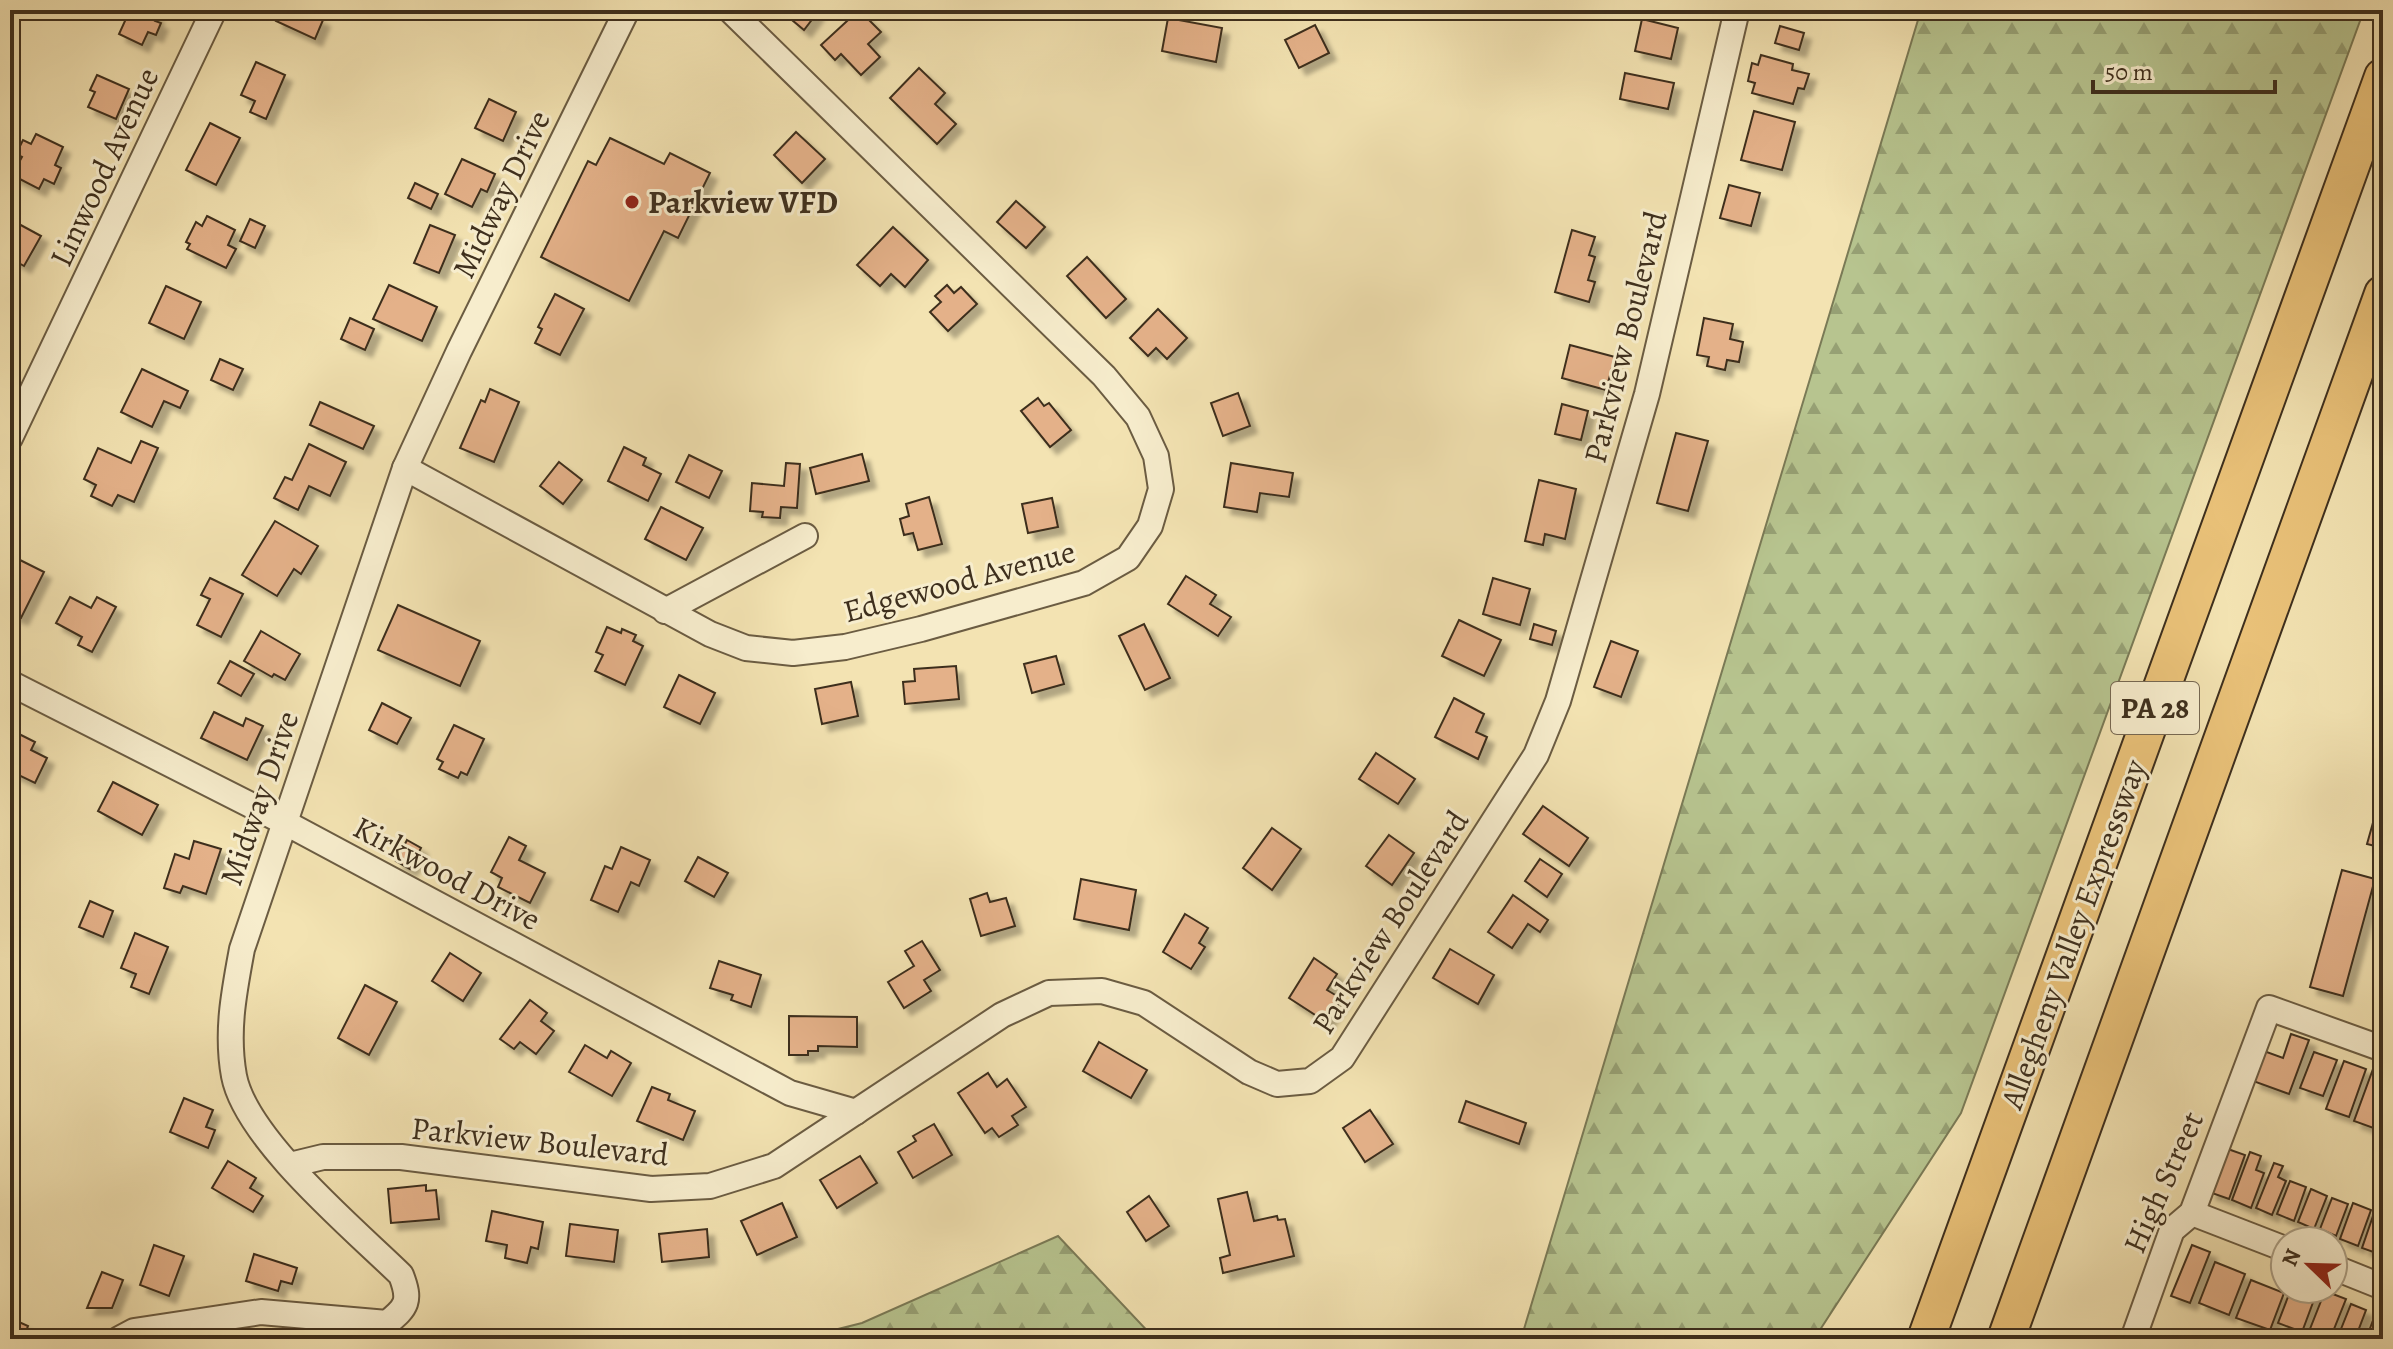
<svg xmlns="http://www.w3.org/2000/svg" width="2393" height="1349" font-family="Alegreya,serif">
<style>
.forest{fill:url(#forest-firs);stroke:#7a7a56;stroke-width:2}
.building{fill:#e4b189;stroke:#3e2f1d;stroke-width:2;filter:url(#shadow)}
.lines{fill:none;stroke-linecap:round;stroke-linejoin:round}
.minor-casing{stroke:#6b5c42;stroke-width:28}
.highway-casing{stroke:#3e2f1d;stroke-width:40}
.minor{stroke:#f7edcd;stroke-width:24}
.highway{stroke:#eac279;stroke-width:36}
.poi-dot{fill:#8f2418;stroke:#f7edcd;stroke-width:3}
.labels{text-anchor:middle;stroke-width:6;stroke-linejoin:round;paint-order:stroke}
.shield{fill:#f7edcd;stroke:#766852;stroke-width:2}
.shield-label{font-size:30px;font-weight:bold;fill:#3e2f1d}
.street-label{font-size:32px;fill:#3e2f1d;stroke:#f7edcd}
.poi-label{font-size:32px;font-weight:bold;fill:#3e2f1d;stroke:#f7edcd;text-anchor:start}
</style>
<defs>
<pattern id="forest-firs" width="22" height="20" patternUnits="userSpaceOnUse" patternTransform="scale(2)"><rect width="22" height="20" fill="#b7c48f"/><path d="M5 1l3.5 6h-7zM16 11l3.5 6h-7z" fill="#96a074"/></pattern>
<filter id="shadow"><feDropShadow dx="7" dy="7" stdDeviation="2" flood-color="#0004"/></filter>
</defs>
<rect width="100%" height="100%" fill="#f3e3b2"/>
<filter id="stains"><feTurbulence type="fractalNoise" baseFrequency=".0025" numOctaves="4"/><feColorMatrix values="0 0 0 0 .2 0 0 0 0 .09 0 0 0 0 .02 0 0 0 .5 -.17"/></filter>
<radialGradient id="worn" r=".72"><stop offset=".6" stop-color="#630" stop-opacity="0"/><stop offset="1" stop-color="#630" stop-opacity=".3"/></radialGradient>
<!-- forest -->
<g class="forest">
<polygon points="1921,10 2364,10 1961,1113 1814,1339 1521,1339"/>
<polygon points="1058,1236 1155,1339 798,1339 862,1323"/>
</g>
<!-- building -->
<g class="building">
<polygon points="130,10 143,10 157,16 155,21 161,23 156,35 148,32 142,45 119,34"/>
<polygon points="281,10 314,10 312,15 323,20 315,39 276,21"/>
<polygon points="800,10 813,10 817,13 804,30 792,20"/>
<polygon points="859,10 881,32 868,44 880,57 861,75 841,54 835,60 821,45"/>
<polygon points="1168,18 1222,28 1216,62 1162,51"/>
<polygon points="1642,19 1678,28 1671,59 1635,51"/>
<polygon points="1315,25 1329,53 1299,68 1285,40"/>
<polygon points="1780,26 1804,33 1799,50 1775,43"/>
<polygon points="1761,55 1793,64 1792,70 1809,74 1804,89 1798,88 1793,104 1752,93 1755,83 1748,81 1752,63 1758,65"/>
<polygon points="256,62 285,75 266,119 250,112 255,101 241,95"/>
<polygon points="919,68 945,93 935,104 956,124 937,144 890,98"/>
<polygon points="1625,73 1674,83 1668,109 1620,99"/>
<polygon points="97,75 129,89 116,119 88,107 95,92 90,90"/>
<polygon points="489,99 516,112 503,141 475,128"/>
<polygon points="1754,111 1795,122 1782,170 1741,160"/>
<polygon points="210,123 240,138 216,185 186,170"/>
<polygon points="796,132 825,159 802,183 774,155"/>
<polygon points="36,134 63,147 55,165 61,168 54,184 44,179 39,189 12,175 22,157 16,154 23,140 31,144"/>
<polygon points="610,138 664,164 670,153 710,173 678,238 664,231 629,301 541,257 588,161 596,165"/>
<polygon points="462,159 495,174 487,192 481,189 472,207 445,194"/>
<polygon points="415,183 438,194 431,209 408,198"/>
<polygon points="1729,185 1760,193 1751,226 1720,218"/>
<polygon points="1016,201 1045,227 1026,248 997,222"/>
<polygon points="207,216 235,230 228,245 236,249 226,268 187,249 190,244 186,242 196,222 202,226"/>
<polygon points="250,219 265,226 255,248 240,241"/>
<polygon points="17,223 41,236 24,266 10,258 10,236"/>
<polygon points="430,225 455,235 439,273 414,263"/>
<polygon points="893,227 928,260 905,287 891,274 880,286 857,265"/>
<polygon points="1572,230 1595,237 1589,255 1595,257 1588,280 1595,282 1589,302 1555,292"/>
<polygon points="1087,257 1126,299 1106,318 1067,276"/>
<polygon points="389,285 437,307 422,341 373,319"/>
<polygon points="947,285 954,293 961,287 977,304 948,331 930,312 941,302 935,296"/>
<polygon points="166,286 201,302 184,339 149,323"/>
<polygon points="555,294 584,309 560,355 535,343 542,329 538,327"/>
<polygon points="1158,309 1187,338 1167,359 1156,348 1148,356 1130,338"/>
<polygon points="350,318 374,329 365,350 341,339"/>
<polygon points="1704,318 1733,324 1730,339 1743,342 1739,362 1727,360 1725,370 1707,366 1709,357 1697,355"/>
<polygon points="1570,345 1615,357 1606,390 1562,378"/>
<polygon points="220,359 243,369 233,390 211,380"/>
<polygon points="142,369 188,391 180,408 164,401 152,427 121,412"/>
<polygon points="490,389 519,402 494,462 460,448 481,400 485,402"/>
<polygon points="1238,393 1250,426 1223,436 1211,403"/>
<polygon points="1038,398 1044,406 1049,403 1071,430 1050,447 1021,411"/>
<polygon points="320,402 374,426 363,449 310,425"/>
<polygon points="1562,404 1588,411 1581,440 1555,434"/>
<polygon points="1676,433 1708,441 1688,511 1657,503"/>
<polygon points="141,441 158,448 134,502 118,495 112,506 91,496 96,485 84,479 98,448 131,463"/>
<polygon points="309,444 346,462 330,496 309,486 298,510 274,498 285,477 292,480"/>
<polygon points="624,447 646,458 643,465 661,474 648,501 608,481"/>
<polygon points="862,454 869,481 816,494 810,468"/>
<polygon points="689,455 722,471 709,498 676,482"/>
<polygon points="559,462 582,480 563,504 540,486"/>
<polygon points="786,463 800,464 797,508 781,507 780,518 762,517 763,512 750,511 752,483 784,486"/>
<polygon points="1231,463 1293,473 1289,497 1260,493 1257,512 1224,507"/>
<polygon points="1539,480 1576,489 1565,539 1545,534 1543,545 1525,541"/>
<polygon points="929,497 942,544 918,550 913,533 904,535 900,519 909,516 906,504"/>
<polygon points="1052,498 1058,527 1028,533 1022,504"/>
<polygon points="661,507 703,528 686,560 645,539"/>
<polygon points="275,521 318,546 301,574 294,569 277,596 242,575"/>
<polygon points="10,555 44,572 21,618 10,613"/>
<polygon points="1186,576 1216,595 1210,604 1231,617 1218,636 1168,604"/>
<polygon points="210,578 243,594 221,637 197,625 210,599 201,595"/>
<polygon points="1493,578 1530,589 1520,625 1483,614"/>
<polygon points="70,597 91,608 97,597 116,607 92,652 78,645 82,637 56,623"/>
<polygon points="398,605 480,641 460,686 378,650"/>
<polygon points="1459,620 1501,640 1484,676 1442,656"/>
<polygon points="1144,624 1170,678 1145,690 1119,636"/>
<polygon points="1534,624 1556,631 1552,645 1530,639"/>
<polygon points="607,627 621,633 622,629 636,635 633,641 643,646 625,685 595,671 603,655 596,652"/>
<polygon points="261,631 300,654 285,680 274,674 272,677 244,661"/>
<polygon points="1611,641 1638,651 1621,697 1594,687"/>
<polygon points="1056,656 1064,684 1032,693 1024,664"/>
<polygon points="230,661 254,674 241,696 218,683"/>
<polygon points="956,666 959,699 905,704 903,682 915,681 914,669"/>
<polygon points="679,675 715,693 700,724 664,707"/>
<polygon points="851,682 858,716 822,724 815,689"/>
<polygon points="1454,698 1484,714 1476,732 1487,737 1478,759 1435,737"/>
<polygon points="382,703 411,718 397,744 369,730"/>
<polygon points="214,712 243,726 246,718 263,726 247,760 201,738"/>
<polygon points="454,725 484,739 467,775 461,772 458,778 439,769 443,762 437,759"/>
<polygon points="11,730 35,742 31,750 47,758 35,783 10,771"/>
<polygon points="1376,753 1415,779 1398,804 1359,779"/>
<polygon points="113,782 158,805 142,835 98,811"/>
<polygon points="2383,787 2383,848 2367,844"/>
<polygon points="1543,806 1588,838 1569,866 1523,834"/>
<polygon points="1272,828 1301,849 1272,890 1243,868"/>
<polygon points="1389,835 1414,853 1392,885 1366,866"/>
<polygon points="509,837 526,846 519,860 545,873 530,903 498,887 502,878 491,872"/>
<polygon points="407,840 421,848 410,869 396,861"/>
<polygon points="194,841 221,849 206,894 183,886 180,893 164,888 175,854 189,859"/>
<polygon points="621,847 650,860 639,886 631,882 618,912 591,900 605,866 612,869"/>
<polygon points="698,857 728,873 714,897 685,881"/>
<polygon points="1540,859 1562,874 1547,897 1525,881"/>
<polygon points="2342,870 2375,879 2343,996 2310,987"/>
<polygon points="1081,879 1136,890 1129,930 1074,919"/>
<polygon points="987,893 990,902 1006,898 1015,926 981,936 970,899"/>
<polygon points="1513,895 1548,920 1540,932 1528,924 1512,948 1488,932"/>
<polygon points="90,901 113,911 103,937 79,927"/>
<polygon points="1185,914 1208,928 1199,943 1205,947 1191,969 1163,952"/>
<polygon points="135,933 168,947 149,994 131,987 136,974 121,968"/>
<polygon points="922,941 940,970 924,980 931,991 904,1008 888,982 914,966 905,951"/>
<polygon points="1450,949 1494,975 1478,1004 1433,978"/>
<polygon points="450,953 481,973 463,1001 432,981"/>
<polygon points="1314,958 1337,974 1327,990 1342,999 1326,1022 1289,998"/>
<polygon points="719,961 761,975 751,1007 731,1000 733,995 710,988"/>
<polygon points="365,985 397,1002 369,1055 338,1038"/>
<polygon points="530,1000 547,1013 541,1021 554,1031 536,1054 520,1042 514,1049 500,1039"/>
<polygon points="789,1016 857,1017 857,1047 818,1046 818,1051 808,1051 808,1055 789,1055"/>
<polygon points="2291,1034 2309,1040 2289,1094 2253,1081 2264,1051 2283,1058"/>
<polygon points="1099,1042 1147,1070 1131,1098 1083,1071"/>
<polygon points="585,1045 607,1058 611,1051 631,1063 612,1096 569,1072"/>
<polygon points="2314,1052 2337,1060 2323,1096 2300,1088"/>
<polygon points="2344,1061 2366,1069 2349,1117 2326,1109"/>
<polygon points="2373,1069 2383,1073 2383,1118 2379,1130 2354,1121"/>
<polygon points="988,1073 997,1087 1007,1079 1026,1107 1012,1116 1018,1125 999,1137 992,1128 985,1133 958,1093"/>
<polygon points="652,1087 670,1094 668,1100 695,1111 683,1140 637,1121"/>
<polygon points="184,1098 213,1110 206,1127 215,1130 208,1148 170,1132"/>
<polygon points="1466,1101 1526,1123 1519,1144 1459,1122"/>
<polygon points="1370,1110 1393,1144 1365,1162 1343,1128"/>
<polygon points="934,1124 952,1155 913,1178 898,1152 916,1141 913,1136"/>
<polygon points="2225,1148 2245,1155 2229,1199 2209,1192"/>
<polygon points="2250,1152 2261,1156 2256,1170 2264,1173 2251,1208 2232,1200"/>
<polygon points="860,1156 877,1183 837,1208 820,1180"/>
<polygon points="228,1161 256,1178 250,1188 263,1196 253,1212 212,1188"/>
<polygon points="2274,1163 2283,1166 2278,1177 2286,1181 2272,1215 2256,1208"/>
<polygon points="2290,1181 2306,1187 2294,1221 2277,1214"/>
<polygon points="426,1185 426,1191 436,1190 439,1219 391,1223 388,1189"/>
<polygon points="2311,1189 2327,1196 2314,1229 2298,1222"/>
<polygon points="1247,1192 1254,1221 1277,1216 1278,1220 1285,1219 1294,1256 1223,1273 1220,1258 1230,1255 1218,1199"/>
<polygon points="1149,1196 1169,1226 1146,1241 1127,1212"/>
<polygon points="2332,1198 2348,1204 2336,1236 2320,1229"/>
<polygon points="782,1203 797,1237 757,1255 741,1221"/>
<polygon points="2353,1203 2371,1210 2358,1246 2340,1239"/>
<polygon points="492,1211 543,1222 538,1249 531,1247 527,1263 505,1258 507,1245 486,1241"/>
<polygon points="2374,1213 2383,1217 2383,1244 2379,1254 2362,1248"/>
<polygon points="570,1224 618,1230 614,1262 566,1256"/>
<polygon points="707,1229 709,1257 662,1262 659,1234"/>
<polygon points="154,1245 184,1256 169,1296 140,1285"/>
<polygon points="2192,1245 2210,1252 2190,1303 2171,1296"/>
<polygon points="254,1254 297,1268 292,1284 281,1281 278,1291 246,1281"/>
<polygon points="2215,1262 2245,1274 2229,1315 2199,1303"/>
<polygon points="102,1272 123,1280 112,1308 87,1308"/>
<polygon points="2251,1280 2284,1293 2270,1330 2236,1318"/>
<polygon points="2291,1289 2318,1289 2302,1332 2278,1323"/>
<polygon points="2325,1291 2346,1299 2330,1339 2306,1339"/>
<polygon points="2351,1304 2366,1310 2355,1339 2337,1339"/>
<polygon points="2378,1307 2383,1309 2383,1339 2366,1339"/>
<polygon points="10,1318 28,1326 23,1339 10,1339"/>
</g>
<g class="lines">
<!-- minor casing -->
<g class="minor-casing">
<g id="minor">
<polyline points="10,438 214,10"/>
<polyline points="405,468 710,634 746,648 793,653 845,647 921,629 1084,583 1128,558 1150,526 1161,489 1156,456 1138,417 1104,376 730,10"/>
<polyline points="665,611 805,536"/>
<polyline points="10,683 284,822 790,1093 856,1112"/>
<polyline points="290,1165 323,1157 401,1157 651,1189 710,1186 774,1166 1002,1015 1049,993 1102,991 1144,1003 1249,1072 1277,1084 1310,1081 1342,1058 1536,755 1558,701 1647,394 1737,10"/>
<polyline points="2192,1213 2285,1249"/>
<polyline points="2333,1267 2383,1287"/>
<path d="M 119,1339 L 134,1331 L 261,1312 L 387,1323 C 407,1307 411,1301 401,1275 C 354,1229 246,1139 234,1076 C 226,1032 234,992 242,949 L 405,468 L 459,351 L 627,10"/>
<polyline points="2133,1339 2172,1230 2192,1213 2269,1008 2383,1049"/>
</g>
</g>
<!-- highway casing -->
<g class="highway-casing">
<g id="highway">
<polyline points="1926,1339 2383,77"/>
<polyline points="2006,1339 2383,294"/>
</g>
</g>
<!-- minor -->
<use href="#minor" class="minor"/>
<!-- highway -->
<use href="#highway" class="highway"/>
</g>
<!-- markers -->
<circle class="poi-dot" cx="632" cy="202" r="8"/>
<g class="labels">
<!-- shield labels -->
<rect class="shield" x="2111" y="682" width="88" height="52" rx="6"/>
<g class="shield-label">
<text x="2155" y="718">PA 28</text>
</g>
<!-- street labels -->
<g class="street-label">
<text transform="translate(104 167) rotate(-65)" y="11">Linwood Avenue</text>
<text transform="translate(501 194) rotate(-64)" y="11">Midway Drive</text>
<text transform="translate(1625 337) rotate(-76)" y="11">Parkview Boulevard</text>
<text transform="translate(959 581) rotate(-15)" y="11">Edgewood Avenue</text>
<text transform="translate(259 798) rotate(-71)" y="11">Midway Drive</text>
<text transform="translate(447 873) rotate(28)" y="11">Kirkwood Drive</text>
<text transform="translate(1390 922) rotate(-57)" y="11">Parkview Boulevard</text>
<text transform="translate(2073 934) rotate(-70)" y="11">Allegheny Valley Expressway</text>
<text transform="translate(540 1141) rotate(6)" y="11">Parkview Boulevard</text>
<text transform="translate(2163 1182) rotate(-66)" y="11">High Street</text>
</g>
<!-- poi labels -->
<g class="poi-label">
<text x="648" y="213">Parkview VFD</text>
</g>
</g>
<!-- margin -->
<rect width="2393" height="1349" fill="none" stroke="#f3e3b2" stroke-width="40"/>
<rect x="12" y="12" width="2369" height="1325" fill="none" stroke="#3e2f1d" stroke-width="4"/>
<rect x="20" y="20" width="2353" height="1309" fill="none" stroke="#3e2f1d" stroke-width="2"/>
<!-- north arrow -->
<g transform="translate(2309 1265) rotate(293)"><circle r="38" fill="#f7edcd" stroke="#ada187" stroke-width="2"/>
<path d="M0-6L14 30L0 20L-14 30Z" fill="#8f2418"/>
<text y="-12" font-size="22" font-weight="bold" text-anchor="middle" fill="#3e2f1d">N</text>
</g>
<!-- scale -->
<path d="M2093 80v12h182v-12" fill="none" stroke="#3e2f1d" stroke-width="4"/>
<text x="2105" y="80" font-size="24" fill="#3e2f1d" stroke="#f7edcd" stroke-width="6" paint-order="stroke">50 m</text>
<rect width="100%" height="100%" filter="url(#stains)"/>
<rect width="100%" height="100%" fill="url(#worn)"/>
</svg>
